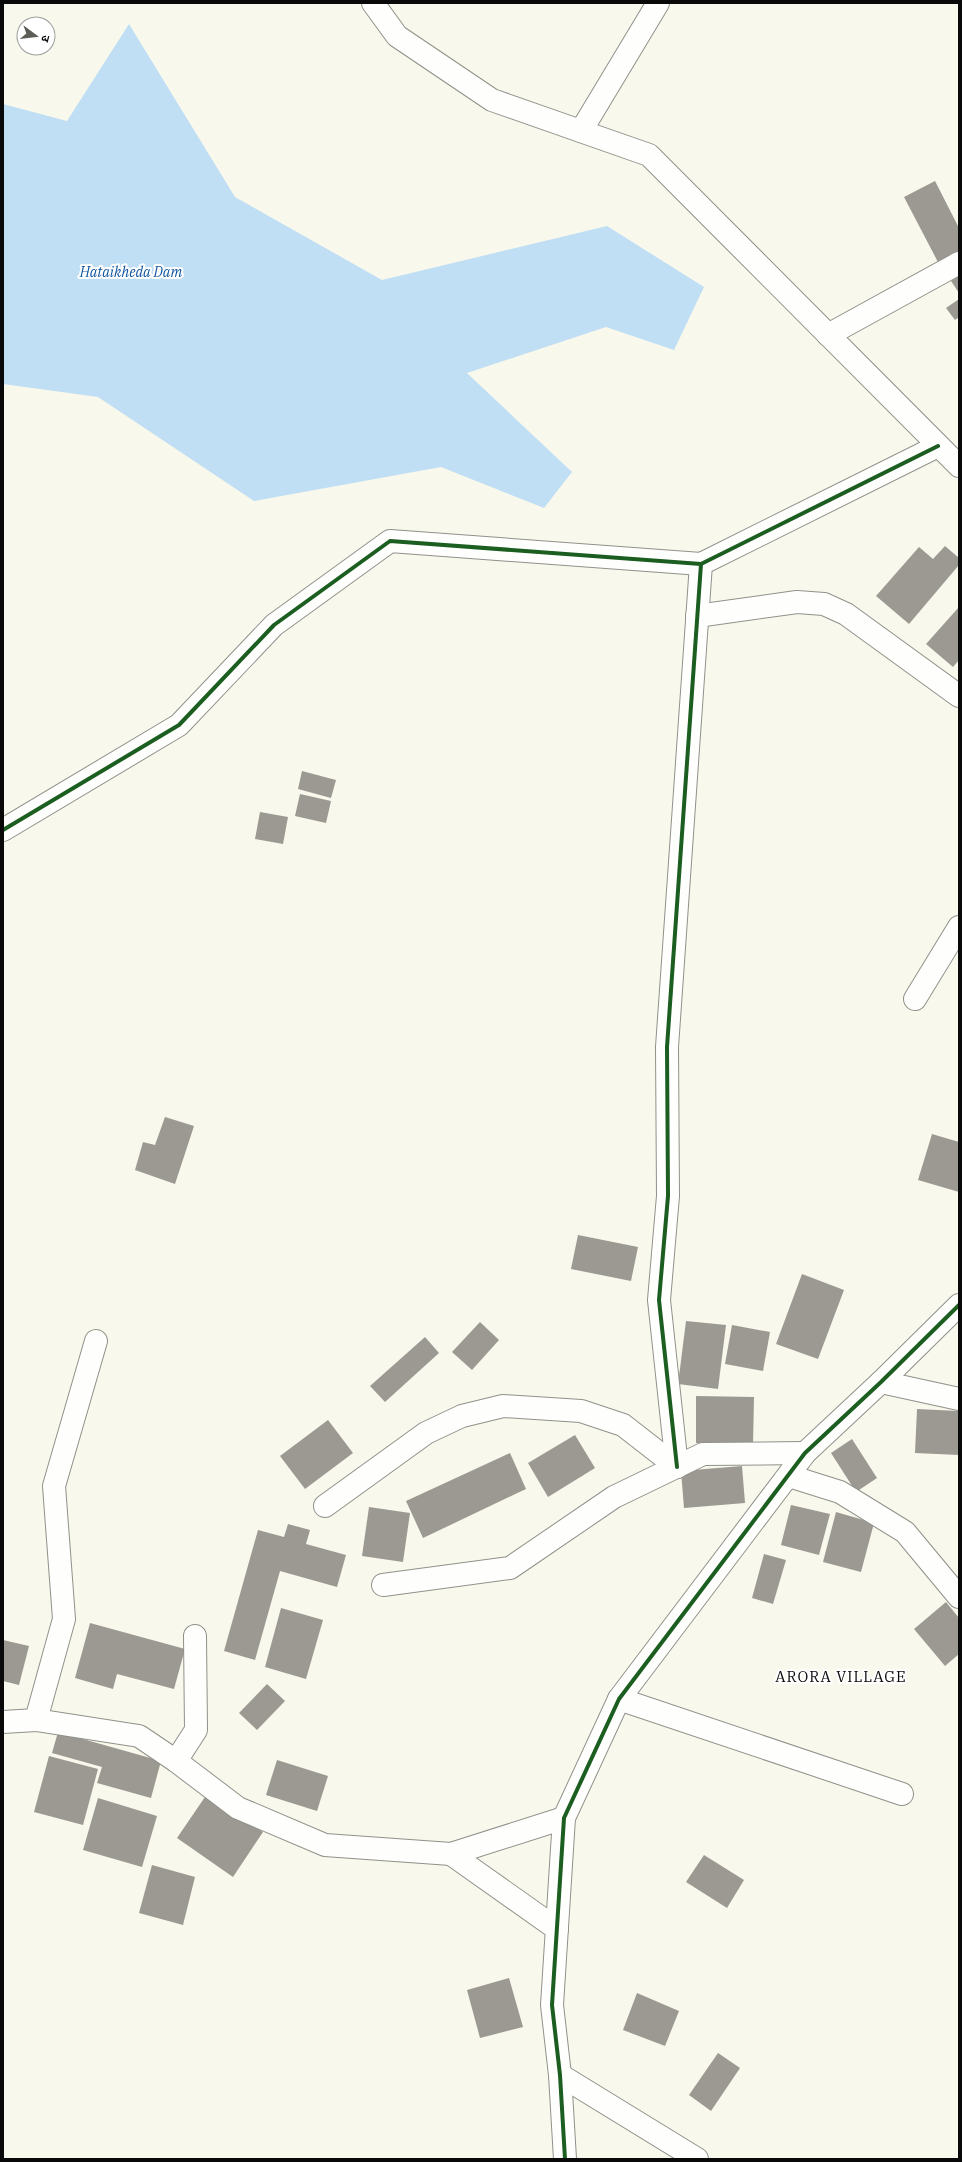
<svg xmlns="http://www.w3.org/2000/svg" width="962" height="2162" font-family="'IBM Plex Serif','Noto Sans Devanagari',serif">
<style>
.water{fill:#c0dff5}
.building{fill:#9b9992}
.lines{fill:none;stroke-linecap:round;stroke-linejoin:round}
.minor-casing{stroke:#91918b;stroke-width:24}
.minor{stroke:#fefefc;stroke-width:22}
.cycleway-casing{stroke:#fff;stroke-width:6}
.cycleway{stroke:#1b5e20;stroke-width:4}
.labels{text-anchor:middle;stroke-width:4;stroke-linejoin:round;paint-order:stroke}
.water-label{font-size:14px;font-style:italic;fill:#0f559f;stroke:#fff}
.quarter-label{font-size:15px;letter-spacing:1px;fill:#090909;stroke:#fff}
</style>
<rect width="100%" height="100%" fill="#f9f8ec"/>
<!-- water -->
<polygon class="water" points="129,24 235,197 382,280 607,226 704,287 674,350 606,327 467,373 572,472 544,508 441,467 254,501 98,397 3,384 3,104 67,121"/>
<!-- building -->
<g class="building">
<polygon points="935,181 959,228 959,254 939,264 904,197"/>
<polygon points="959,275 959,293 951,281"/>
<polygon points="959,299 959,317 955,320 946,308"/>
<polygon points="945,546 959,558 959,565 909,624 876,596 919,547 933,559"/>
<polygon points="959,607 959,660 953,667 926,644"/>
<polygon points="302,771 336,780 331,798 298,789"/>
<polygon points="300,794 331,801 326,823 295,816"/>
<polygon points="260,812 288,817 283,844 255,839"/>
<polygon points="165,1117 194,1126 175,1184 135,1170 143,1142 155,1145"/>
<polygon points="932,1134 959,1142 959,1192 918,1180"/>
<polygon points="578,1235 638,1247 631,1281 571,1269"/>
<polygon points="802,1274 844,1290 818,1359 776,1344"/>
<polygon points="686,1321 726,1325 718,1389 678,1384"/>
<polygon points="480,1322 499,1340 472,1370 452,1352"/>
<polygon points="732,1325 770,1332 763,1371 725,1364"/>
<polygon points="425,1337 439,1353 385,1402 370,1386"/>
<polygon points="696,1396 754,1397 753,1444 696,1443"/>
<polygon points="917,1409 959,1411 959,1455 915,1453"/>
<polygon points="328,1420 353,1453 305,1489 280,1456"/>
<polygon points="575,1435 595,1468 548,1497 528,1463"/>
<polygon points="852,1439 877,1478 856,1492 831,1453"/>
<polygon points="510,1453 526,1489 423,1538 406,1501"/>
<polygon points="742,1466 745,1503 684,1508 681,1471"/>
<polygon points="791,1505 830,1514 819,1555 781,1545"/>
<polygon points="369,1507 410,1513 403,1562 362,1556"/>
<polygon points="836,1512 874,1523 861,1572 823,1562"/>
<polygon points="288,1524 310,1530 306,1544 346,1555 337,1587 280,1571 255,1660 224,1651 258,1530 284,1537"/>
<polygon points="764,1554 786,1560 773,1604 752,1598"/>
<polygon points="946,1602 959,1618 959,1654 945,1666 914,1629"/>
<polygon points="281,1608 323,1620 306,1679 265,1667"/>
<polygon points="90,1623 185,1649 174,1689 117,1674 113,1689 75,1678"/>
<polygon points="3,1640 29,1646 19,1685 3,1681"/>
<polygon points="267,1684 285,1701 257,1730 239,1713"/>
<polygon points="58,1732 161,1761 151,1798 97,1783 102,1767 52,1753"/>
<polygon points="49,1756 98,1769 83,1825 34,1812"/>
<polygon points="277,1760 328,1776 317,1811 266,1795"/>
<polygon points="207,1794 263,1832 233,1877 177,1838"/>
<polygon points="98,1798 157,1816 142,1867 83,1850"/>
<polygon points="704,1855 744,1880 727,1908 686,1882"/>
<polygon points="152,1865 195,1877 183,1925 139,1913"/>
<polygon points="509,1978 523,2027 480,2038 467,1990"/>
<polygon points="637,1993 679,2011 665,2046 623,2030"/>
<polygon points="718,2053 740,2068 711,2111 689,2095"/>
</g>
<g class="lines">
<!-- minor casing -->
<g class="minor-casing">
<g id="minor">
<polyline points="373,3 397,36 492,100 649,155 959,466"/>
<polyline points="581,131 658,3"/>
<polyline points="828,335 959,263"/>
<polyline points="697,616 797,602 824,604 846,614 959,696"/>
<polyline points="3,830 179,725 274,625 390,541 701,564 938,446"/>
<polyline points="915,999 959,927"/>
<polyline points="881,1382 959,1399"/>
<polyline points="677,1467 659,1300 668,1196 667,1047 701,564"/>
<polyline points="789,1476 840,1492 905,1532 959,1597"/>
<polyline points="325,1506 426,1433 462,1416 503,1406 581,1411 623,1425 677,1467"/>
<polyline points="383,1585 510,1568 614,1497 703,1454 805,1453"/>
<polyline points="619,1699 902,1794"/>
<polyline points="36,1720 64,1619 54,1486 96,1341"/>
<polyline points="3,1722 36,1720 139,1736 176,1761 238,1808 325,1845 451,1854 564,1818"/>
<polyline points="176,1761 196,1730 195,1636"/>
<polyline points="451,1854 557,1929"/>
<polyline points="560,2075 697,2159"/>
<polyline points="565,2159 560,2075 552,2005 564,1818 619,1699 805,1453 881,1382 959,1305"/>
</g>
</g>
<!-- minor -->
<use href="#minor" class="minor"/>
<!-- cycleway casing -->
<g class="cycleway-casing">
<g id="cycleway">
<polyline points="3,830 179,725 274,625 390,541 701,564 938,446"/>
<polyline points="677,1467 659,1300 668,1196 667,1047 701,564"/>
<polyline points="565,2159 560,2075 552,2005 564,1818 619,1699 805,1453 881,1382 959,1305"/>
</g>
</g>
<!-- cycleway -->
<use href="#cycleway" class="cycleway"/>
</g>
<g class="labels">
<!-- water labels -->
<g class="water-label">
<text x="131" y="277">Hataikheda Dam</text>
</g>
<!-- quarter labels -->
<g class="quarter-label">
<text x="841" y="1682">ARORA VILLAGE</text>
</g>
</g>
<!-- border -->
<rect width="962" height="2162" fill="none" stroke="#090909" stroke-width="8"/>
<!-- north arrow -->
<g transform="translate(36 36) rotate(105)"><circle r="19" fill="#ffffff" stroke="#9d9d9d"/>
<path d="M0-3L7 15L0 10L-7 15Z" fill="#5d5d58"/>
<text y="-6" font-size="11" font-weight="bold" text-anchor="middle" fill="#090909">उ</text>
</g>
</svg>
